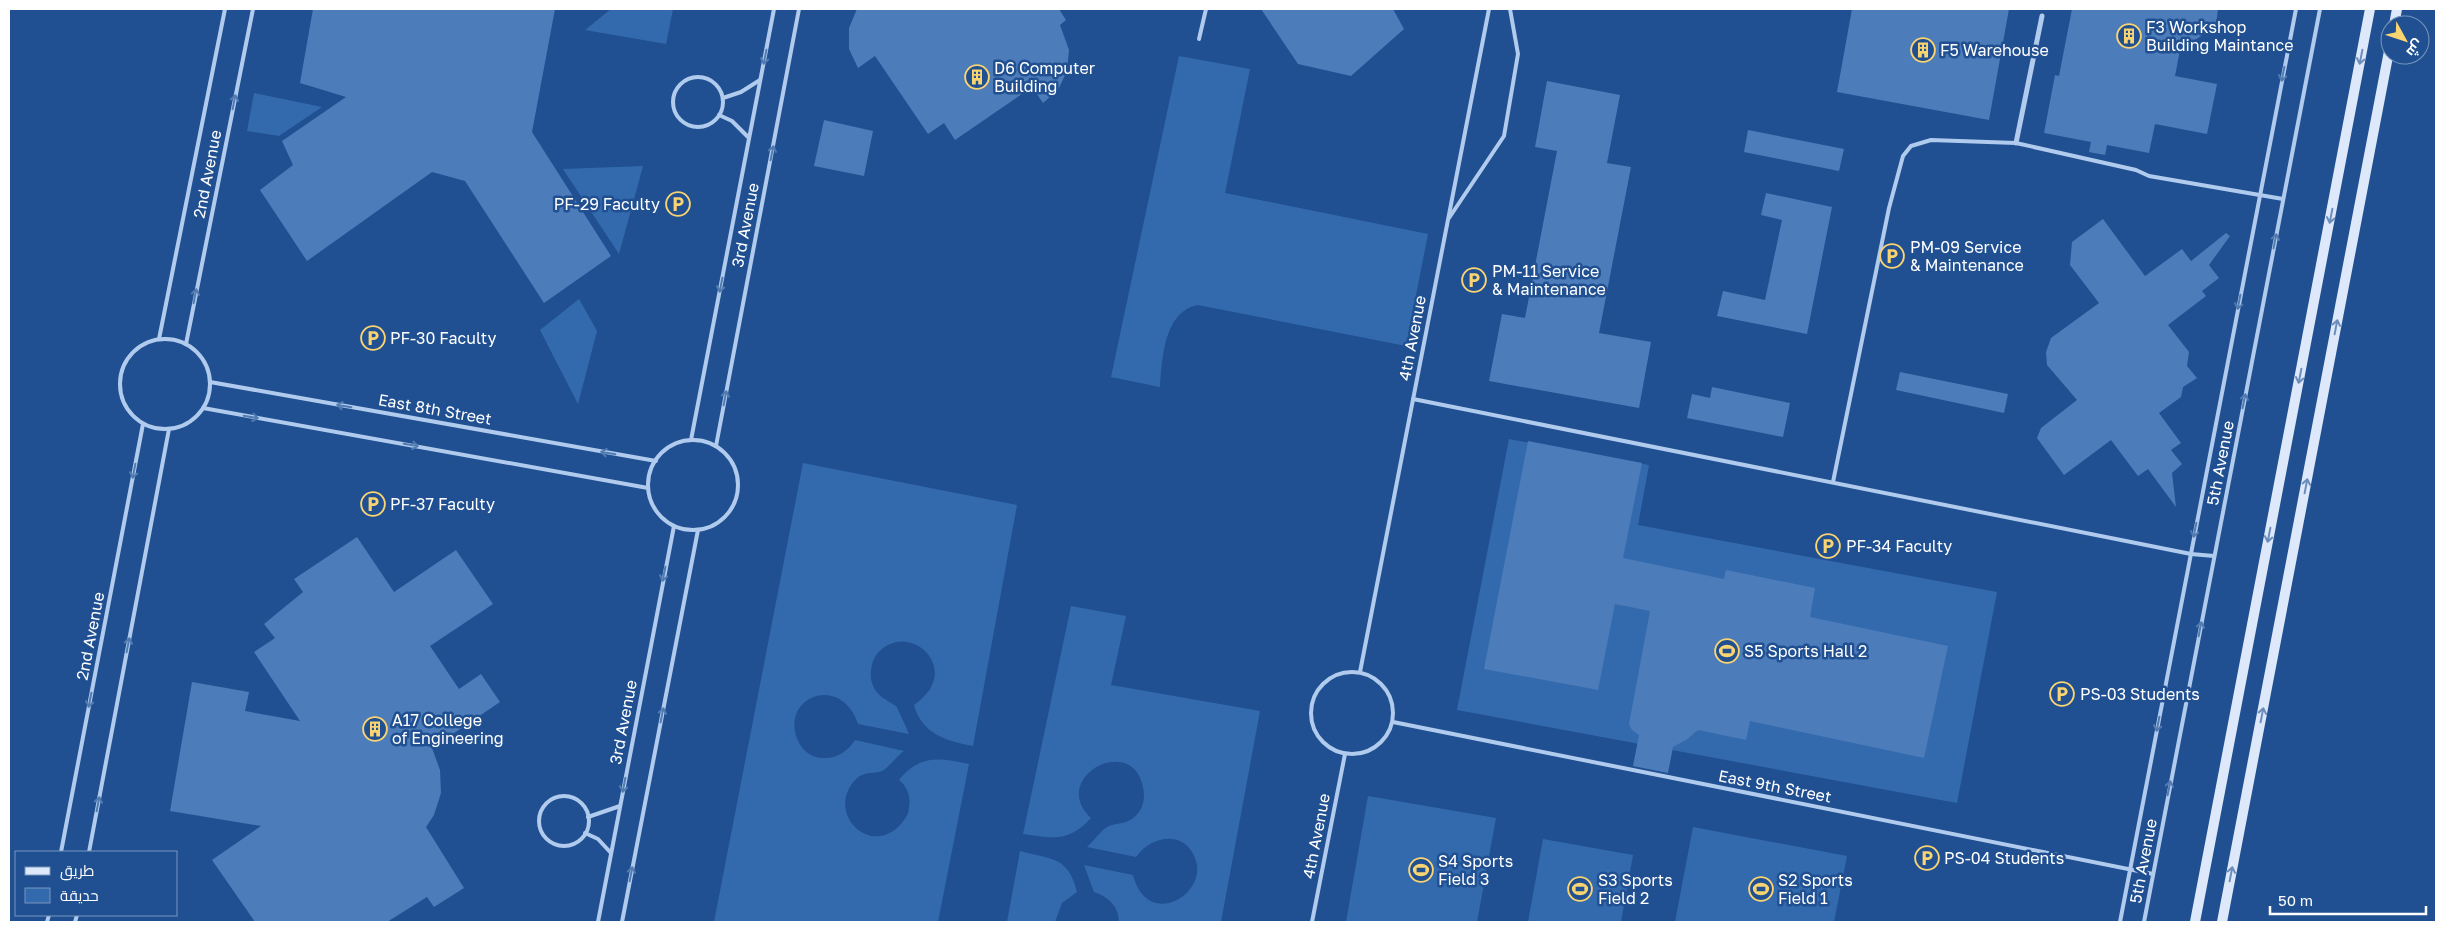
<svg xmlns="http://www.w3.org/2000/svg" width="2445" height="931" font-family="'Golos Text',Cairo,sans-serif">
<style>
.green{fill:#336aae}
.building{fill:#4c7cb9}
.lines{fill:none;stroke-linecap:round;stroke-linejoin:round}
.lane{stroke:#b0cbed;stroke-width:4}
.street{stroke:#b0cbed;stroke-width:5}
.secondary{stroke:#dde9fa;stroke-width:10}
.oneway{stroke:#527bb1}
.oneway2{stroke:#6c8dbb}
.labels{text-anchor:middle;stroke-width:5;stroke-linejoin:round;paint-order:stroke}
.poi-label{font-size:16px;fill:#fff;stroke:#205091;text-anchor:start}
.street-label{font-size:16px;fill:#fff;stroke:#205091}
</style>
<rect width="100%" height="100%" fill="#205091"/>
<!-- green -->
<g class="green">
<polygon points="611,9 673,9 666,44 585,30"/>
<path d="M 1179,56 L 1250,69 L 1225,193 L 1428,234 L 1406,346 L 1198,305 C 1164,311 1162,359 1160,387 L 1111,377 Z"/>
<polygon points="254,93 322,107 279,136 247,131"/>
<polygon points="643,166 619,254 563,169"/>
<polygon points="579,299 597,331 578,404 540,330"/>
<polygon points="1509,439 1649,465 1638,525 1997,592 1957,803 1457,710"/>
<path d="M 803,463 L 1017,505 L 973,746 C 946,741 922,734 914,705 C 966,670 908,617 877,654 C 872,660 870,671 871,679 C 874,695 885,699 896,706 C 897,707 907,729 909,734 L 858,724 C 840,671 777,699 799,743 C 804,752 813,758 823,758 C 837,759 848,751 855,740 L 904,751 C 899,754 886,770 882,771 C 873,774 866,771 857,778 C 823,811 870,859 901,824 C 905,819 909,814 909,807 C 911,797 907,786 899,780 C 920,754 939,758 969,764 L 938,922 L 714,922 Z"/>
<path d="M 1071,606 L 1126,616 L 1111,685 L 1260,711 L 1221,922 L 1119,922 C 1119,907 1109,897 1094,892 L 1084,865 L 1133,875 C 1136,887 1143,900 1156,903 C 1179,908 1203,884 1196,861 C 1187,830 1152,834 1136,857 L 1087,847 C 1093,842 1102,829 1109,826 C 1121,822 1129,825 1139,812 C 1144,805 1145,796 1143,787 C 1132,732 1048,778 1091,818 C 1068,843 1053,838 1023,834 Z"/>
<polygon points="1368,796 1496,818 1477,922 1346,922"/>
<polygon points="1693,827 1847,856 1834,922 1675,922"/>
<polygon points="1543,839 1633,855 1621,922 1528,922"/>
<path d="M 1020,851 C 1051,860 1068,855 1077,892 L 1062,903 L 1055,922 L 1007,922 Z"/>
</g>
<!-- building -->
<g class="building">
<polygon points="313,9 555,9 532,132 611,256 544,303 465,181 432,172 307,261 260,190 293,165 282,141 346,97 300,83"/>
<polygon points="857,9 1059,9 1066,20 1060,25 1069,50 1067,71 1058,90 1043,103 1032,87 955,140 944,123 928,134 875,56 858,68 849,49 849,28"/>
<polygon points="1261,9 1393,9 1404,29 1351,76 1298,64"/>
<polygon points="1852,9 2009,9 1989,120 1837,92"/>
<polygon points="2072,9 2218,9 2216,26 2180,50 2175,76 2217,84 2207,134 2155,124 2149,153 2107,145 2105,155 2089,152 2091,142 2044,133 2055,75 2059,76"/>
<polygon points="1547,81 1620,95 1607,163 1631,167 1599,333 1651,342 1639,408 1489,381 1502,314 1525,318 1557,151 1535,147"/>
<polygon points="824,120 873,131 864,176 814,166"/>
<polygon points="1748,130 1844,149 1839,171 1744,152"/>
<polygon points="1766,193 1832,207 1807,334 1717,316 1723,291 1765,300 1782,220 1761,215"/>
<polygon points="2103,219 2145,276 2182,249 2191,261 2226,233 2230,236 2209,265 2219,278 2202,291 2206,296 2168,325 2189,352 2187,366 2197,378 2183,387 2181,397 2159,413 2181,443 2171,450 2182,464 2172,473 2176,507 2148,469 2138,476 2111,440 2064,475 2037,438 2041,428 2077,400 2047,365 2046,352 2051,338 2099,303 2070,265 2072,242"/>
<polygon points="1900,372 2008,394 2004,413 1896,390"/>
<polygon points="1712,387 1790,403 1783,437 1687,418 1692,394 1710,398"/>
<polygon points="1528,441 1642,463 1623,558 1724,579 1726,570 1815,588 1810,617 1948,646 1924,758 1750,721 1746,740 1698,730 1686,740 1673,747 1668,773 1633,766 1639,735 1632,730 1629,724 1650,611 1615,604 1598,690 1484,669"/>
<polygon points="357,537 394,592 456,550 493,604 430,646 459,689 481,674 500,702 432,748 440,770 441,793 434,815 426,827 464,888 434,907 427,897 387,922 255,922 212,860 261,826 170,811 192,682 249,692 245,711 300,721 254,652 275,638 264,624 303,592 294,579"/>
</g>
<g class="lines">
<!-- lane -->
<g class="lane">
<polyline points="1199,39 1206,9"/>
<circle cx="698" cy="102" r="25"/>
<polyline points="723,98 741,92 760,80"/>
<polyline points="719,115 732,121 749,138"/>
<polyline points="1449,218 1504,136 1518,54 1510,9"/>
<circle cx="165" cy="384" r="45"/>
<polyline points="159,339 225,9"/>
<polyline points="186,344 253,9"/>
<polyline points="210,382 656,461"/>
<polyline points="1413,399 2191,554 2214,556"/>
<polyline points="203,408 648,488"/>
<circle cx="693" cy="485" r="45"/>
<polyline points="691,440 774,9"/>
<polyline points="716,446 799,9"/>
<polyline points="1833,482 1889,208 1903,156 1911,146 1931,140 2016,143 2136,170 2149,176 2283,199"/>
<circle cx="1352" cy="713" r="41"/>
<polyline points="1360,672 1489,9"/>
<polyline points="1393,722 2153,874"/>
<circle cx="564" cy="821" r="25"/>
<polyline points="588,817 620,806"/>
<polyline points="585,833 598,839 611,853"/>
<polyline points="61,852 143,424"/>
<polyline points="89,852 169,429"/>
<polyline points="47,922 49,915"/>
<polyline points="75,922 77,915"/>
<polyline points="598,922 674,526"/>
<polyline points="622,922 698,530"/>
<polyline points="1312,922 1345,754"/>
<polyline points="2120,922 2296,9"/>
<polyline points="2144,922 2320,9"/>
</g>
<!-- street -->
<polyline class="street" points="2016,143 2042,16"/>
<!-- secondary -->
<g class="secondary">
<polyline points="2394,25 2397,9"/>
<polyline points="2195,922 2370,9"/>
<polyline points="2222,922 2390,46"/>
</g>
</g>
<!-- one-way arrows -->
<defs><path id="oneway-shaft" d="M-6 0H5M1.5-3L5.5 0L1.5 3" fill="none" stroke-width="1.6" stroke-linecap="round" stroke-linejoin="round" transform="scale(1.25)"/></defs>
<g class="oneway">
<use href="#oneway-shaft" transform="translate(765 57) rotate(101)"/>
<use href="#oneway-shaft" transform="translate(2283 74) rotate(101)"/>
<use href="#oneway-shaft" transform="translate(234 102) rotate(-79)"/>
<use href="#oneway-shaft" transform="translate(772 153) rotate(-79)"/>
<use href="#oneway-shaft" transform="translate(2275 241) rotate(-79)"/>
<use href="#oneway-shaft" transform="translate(721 285) rotate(101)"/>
<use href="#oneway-shaft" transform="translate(195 296) rotate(-79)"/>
<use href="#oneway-shaft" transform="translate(2239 302) rotate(101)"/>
<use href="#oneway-shaft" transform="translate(725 398) rotate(-79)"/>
<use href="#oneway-shaft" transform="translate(2244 401) rotate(-79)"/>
<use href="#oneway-shaft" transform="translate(344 406) rotate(-170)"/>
<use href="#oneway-shaft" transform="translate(251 417) rotate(10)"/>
<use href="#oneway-shaft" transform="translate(411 445) rotate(10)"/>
<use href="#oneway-shaft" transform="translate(608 453) rotate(-170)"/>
<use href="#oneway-shaft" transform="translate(134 471) rotate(101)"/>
<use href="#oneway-shaft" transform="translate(2195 530) rotate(101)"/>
<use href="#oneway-shaft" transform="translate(664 574) rotate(101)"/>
<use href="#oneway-shaft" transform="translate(2200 629) rotate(-79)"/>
<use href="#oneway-shaft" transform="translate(128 645) rotate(-79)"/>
<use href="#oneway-shaft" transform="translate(90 700) rotate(101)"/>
<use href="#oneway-shaft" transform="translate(662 715) rotate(-79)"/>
<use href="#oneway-shaft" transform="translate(2158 724) rotate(101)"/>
<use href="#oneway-shaft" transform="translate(624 785) rotate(101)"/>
<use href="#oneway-shaft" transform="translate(2169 788) rotate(-79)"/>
<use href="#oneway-shaft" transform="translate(98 804) rotate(-79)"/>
<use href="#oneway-shaft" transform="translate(631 874) rotate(-79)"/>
</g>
<g class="oneway2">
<use href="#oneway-shaft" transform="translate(2361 57) rotate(101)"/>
<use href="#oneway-shaft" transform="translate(2331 216) rotate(101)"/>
<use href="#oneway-shaft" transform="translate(2336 327) rotate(-79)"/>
<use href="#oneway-shaft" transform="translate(2300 376) rotate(101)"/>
<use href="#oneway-shaft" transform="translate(2306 486) rotate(-79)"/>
<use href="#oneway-shaft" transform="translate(2269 535) rotate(101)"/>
<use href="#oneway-shaft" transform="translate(2262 715) rotate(-79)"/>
<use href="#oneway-shaft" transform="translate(2231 874) rotate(-79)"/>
</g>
<!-- icons -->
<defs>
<g id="building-ring" transform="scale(1.25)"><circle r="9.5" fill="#205091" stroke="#fad471" stroke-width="1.5"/><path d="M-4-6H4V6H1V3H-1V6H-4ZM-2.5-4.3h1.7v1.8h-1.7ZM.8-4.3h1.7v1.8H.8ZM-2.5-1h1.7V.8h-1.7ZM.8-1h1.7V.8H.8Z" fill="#fad471"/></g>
<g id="parking-ring" transform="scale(1.25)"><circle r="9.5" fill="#205091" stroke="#fad471" stroke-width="1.5"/><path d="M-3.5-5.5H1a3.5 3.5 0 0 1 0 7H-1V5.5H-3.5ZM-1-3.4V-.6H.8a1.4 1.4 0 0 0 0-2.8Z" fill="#fad471"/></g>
<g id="stadium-ring" transform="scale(1.25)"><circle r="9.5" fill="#205091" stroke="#fad471" stroke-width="1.5"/><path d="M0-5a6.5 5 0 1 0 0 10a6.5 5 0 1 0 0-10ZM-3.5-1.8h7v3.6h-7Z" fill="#fad471"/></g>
</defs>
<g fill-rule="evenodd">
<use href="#building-ring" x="2129" y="36"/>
<use href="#building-ring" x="1923" y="50"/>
<use href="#building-ring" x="977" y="77"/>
<use href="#parking-ring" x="678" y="204"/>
<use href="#parking-ring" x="1892" y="256"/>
<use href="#parking-ring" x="1474" y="280"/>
<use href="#parking-ring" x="373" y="338"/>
<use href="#parking-ring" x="373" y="504"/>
<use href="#parking-ring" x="1828" y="546"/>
<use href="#stadium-ring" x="1727" y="651"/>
<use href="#parking-ring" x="2062" y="694"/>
<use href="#building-ring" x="375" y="729"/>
<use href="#parking-ring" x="1927" y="858"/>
<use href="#stadium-ring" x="1421" y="870"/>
<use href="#stadium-ring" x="1580" y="889"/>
<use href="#stadium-ring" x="1761" y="889"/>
</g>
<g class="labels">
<!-- poi labels -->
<g class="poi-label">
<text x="2146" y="33">F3 Workshop<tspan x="2146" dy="18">Building Maintance</tspan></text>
<text x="1940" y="56">F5 Warehouse</text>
<text x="994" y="74">D6 Computer<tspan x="994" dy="18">Building</tspan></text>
<text x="660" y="210" text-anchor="end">PF-29 Faculty</text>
<text x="1910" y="253">PM-09 Service<tspan x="1910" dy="18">&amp; Maintenance</tspan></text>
<text x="1492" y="277">PM-11 Service<tspan x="1492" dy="18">&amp; Maintenance</tspan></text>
<text x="390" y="344">PF-30 Faculty</text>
<text x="390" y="510">PF-37 Faculty</text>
<text x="1846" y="552">PF-34 Faculty</text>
<text x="1744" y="657">S5 Sports Hall 2</text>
<text x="2080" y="700">PS-03 Students</text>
<text x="392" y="726">A17 College<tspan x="392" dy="18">of Engineering</tspan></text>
<text x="1944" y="864">PS-04 Students</text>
<text x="1438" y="867">S4 Sports<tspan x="1438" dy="18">Field 3</tspan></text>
<text x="1598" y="886">S3 Sports<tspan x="1598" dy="18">Field 2</tspan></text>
<text x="1778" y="886">S2 Sports<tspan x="1778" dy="18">Field 1</tspan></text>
</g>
<!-- street labels -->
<g class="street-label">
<text transform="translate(207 174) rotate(-79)" y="6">2nd Avenue</text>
<text transform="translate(745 225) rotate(-79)" y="6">3rd Avenue</text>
<text transform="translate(1412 338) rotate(-79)" y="6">4th Avenue</text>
<text transform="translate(435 409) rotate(10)" y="6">East 8th Street</text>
<text transform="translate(2220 463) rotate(-79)" y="6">5th Avenue</text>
<text transform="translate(90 636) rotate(-79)" y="6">2nd Avenue</text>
<text transform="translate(623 722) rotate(-79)" y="6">3rd Avenue</text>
<text transform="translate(1775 786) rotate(11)" y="6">East 9th Street</text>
<text transform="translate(1316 836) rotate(-79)" y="6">4th Avenue</text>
<text transform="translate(2143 861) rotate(-79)" y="6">5th Avenue</text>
</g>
</g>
<!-- border -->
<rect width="2445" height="931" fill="none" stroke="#ffffff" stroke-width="20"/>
<!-- legend -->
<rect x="15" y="851" width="162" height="65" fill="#205091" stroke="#7996bd"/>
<rect x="25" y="867" width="25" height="8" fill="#dde9fa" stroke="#7996bd"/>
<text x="60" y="876" font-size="15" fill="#ffffff">طريق</text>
<rect x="25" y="888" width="25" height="15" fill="#336aae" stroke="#7996bd"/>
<text x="60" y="901" font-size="15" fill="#ffffff">حديقة</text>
<!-- north arrow -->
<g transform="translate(2405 40) rotate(130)"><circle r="24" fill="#205091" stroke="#7996bd"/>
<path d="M0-4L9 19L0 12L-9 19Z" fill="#fad471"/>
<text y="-8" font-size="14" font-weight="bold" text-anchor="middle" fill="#ffffff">ش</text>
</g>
<!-- scale -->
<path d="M2270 906v8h156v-8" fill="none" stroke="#ffffff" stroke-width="2.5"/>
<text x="2278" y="906" font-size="15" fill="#ffffff" stroke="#205091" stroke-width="4" paint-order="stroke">50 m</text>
</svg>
